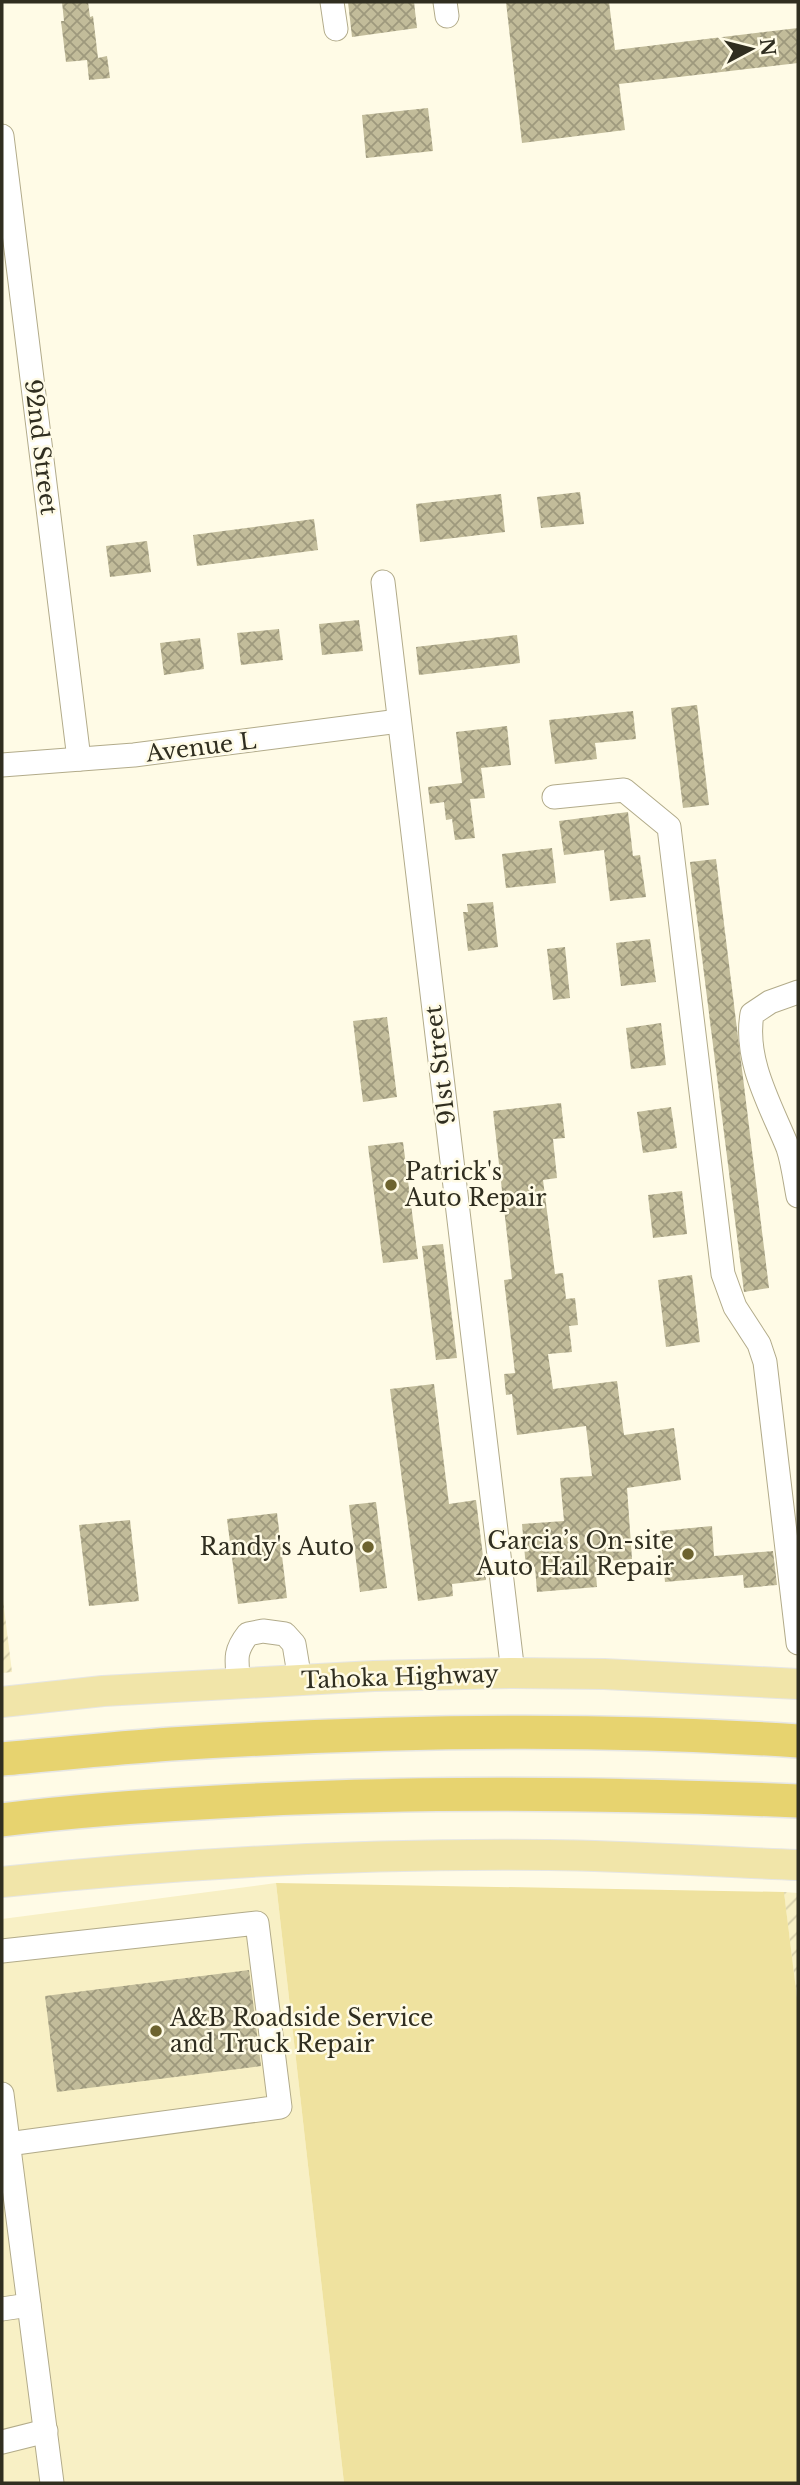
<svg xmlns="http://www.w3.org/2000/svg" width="800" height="2485" font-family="'Libre Baskerville',serif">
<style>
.built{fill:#f8f0c5}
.industrial{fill:url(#industrial-furrows)}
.green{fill:#efe29f}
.building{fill:url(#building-cross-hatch)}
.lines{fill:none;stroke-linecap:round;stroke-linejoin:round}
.minor-casing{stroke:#b2ab8a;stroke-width:25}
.major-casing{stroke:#e6e6e4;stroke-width:32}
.highway-casing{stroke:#e6e6e4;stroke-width:36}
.minor{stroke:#fff;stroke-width:23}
.major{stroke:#f1e5a9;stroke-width:30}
.highway{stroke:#e7d36f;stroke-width:33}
.poi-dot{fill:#6d632f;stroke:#fffbe6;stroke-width:2.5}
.labels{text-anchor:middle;stroke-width:5;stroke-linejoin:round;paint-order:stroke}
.street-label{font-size:23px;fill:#302e20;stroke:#fffbe6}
.poi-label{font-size:23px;fill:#302e20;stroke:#fffbe6;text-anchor:start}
</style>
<defs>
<pattern id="industrial-furrows" width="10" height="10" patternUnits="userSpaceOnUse" patternTransform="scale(1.75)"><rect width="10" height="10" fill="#f8f0c5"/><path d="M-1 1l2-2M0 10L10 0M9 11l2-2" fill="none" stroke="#d5cea9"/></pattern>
<pattern id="building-cross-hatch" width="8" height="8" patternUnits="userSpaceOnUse" patternTransform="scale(1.75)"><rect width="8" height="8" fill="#c2bc9a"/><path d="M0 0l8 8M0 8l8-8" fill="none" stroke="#9e997d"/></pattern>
</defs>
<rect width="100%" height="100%" fill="#fffbe6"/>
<!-- built -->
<polygon class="built" points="276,1883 344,2483 2,2483 2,1919"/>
<!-- industrial -->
<g class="industrial">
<polygon points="2,1592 12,1672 2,1673"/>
<polygon points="784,1892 798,1893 798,2008"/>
</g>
<!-- green -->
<polygon class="green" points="276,1883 784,1892 798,2006 798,2483 344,2483"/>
<!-- building -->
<g class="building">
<polygon points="62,2 88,2 90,17 93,16 98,58 107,56 110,78 89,80 87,60 66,62 61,21 64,21"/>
<polygon points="348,2 414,2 417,28 352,37"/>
<polygon points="506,2 609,2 615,50 798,28 798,63 619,84 625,130 522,143"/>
<polygon points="428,108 433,151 366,158 362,115"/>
<polygon points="580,492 584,524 541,528 537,497"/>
<polygon points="501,494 505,532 420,542 416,504"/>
<polygon points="314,519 318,550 197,566 193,535"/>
<polygon points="147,541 151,572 110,577 106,546"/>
<polygon points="359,620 363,651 322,655 319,624"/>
<polygon points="279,629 283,660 241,665 237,633"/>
<polygon points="517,635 520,663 419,675 416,647"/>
<polygon points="200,638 204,669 164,675 160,643"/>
<polygon points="697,705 709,805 683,808 671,708"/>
<polygon points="633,711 636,739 595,743 597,759 555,764 549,720"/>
<polygon points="507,726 511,765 481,768 485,798 470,799 475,838 455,840 452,819 446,820 444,802 430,804 428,787 462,783 456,732"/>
<polygon points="628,812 633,856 640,855 646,897 610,901 604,850 564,855 559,821"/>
<polygon points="552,848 556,883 506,888 502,854"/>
<polygon points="716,859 769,1288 744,1292 690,862"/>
<polygon points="493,902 498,947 468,951 463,912 468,912 467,904"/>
<polygon points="650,939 656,982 621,986 616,943"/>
<polygon points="565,947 570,998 553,1000 547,949"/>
<polygon points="387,1017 397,1097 363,1102 353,1021"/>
<polygon points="661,1023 666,1065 631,1069 626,1028"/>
<polygon points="561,1103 565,1138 553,1139 557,1178 543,1180 555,1274 563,1273 566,1299 575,1298 578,1325 569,1326 572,1352 548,1354 553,1389 617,1381 624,1435 674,1428 681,1480 627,1488 632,1559 595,1562 597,1587 537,1592 535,1567 526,1568 522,1524 564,1521 560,1478 592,1476 586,1426 517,1435 512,1394 506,1395 504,1374 515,1373 504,1280 512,1279 493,1111"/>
<polygon points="671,1107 677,1148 643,1153 637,1112"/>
<polygon points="403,1142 418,1259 383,1263 368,1146"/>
<polygon points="682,1191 687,1234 653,1238 648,1195"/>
<polygon points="443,1244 457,1358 436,1360 422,1246"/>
<polygon points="692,1275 700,1342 666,1347 658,1280"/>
<polygon points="434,1384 449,1504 476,1500 486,1580 452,1584 453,1596 418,1601 390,1389"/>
<polygon points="376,1502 387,1588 360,1592 349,1505"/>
<polygon points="277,1513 287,1598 238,1604 227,1519"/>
<polygon points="130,1520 139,1601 89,1606 79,1525"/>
<polygon points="712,1526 714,1556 773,1551 777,1585 744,1588 743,1575 665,1582 660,1531"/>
<polygon points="249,1970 261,2066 57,2092 45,1996"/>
</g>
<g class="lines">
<!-- minor casing -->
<g class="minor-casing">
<g id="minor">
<polyline points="332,2 336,29"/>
<polyline points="445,2 447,16"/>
<polyline points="2,136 79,759"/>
<polyline points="383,582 513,1673"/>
<polyline points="2,765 134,755 399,721"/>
<polyline points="554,797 624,790 669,827 723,1274 735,1307 759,1344 765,1362 798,1643"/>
<path d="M 798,992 L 770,1002 L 752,1014 C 744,1061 771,1106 788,1148 C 793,1163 795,1181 798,1196"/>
<path d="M 239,1684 C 237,1661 233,1653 248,1634 L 263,1631 L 285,1634 L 294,1644 L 300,1680"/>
<polyline points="2,1951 257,1923 280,2107 8,2144"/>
<polyline points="2,2094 52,2483"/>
<polyline points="2,2309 29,2305"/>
<polyline points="2,2442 46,2431"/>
</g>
</g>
<!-- major casing -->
<g class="major-casing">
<g id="major">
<polyline points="2,1702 103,1691 374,1676 513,1673 604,1674 798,1684"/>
<path d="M 2,1882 C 183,1863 366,1853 548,1855 C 632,1856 715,1862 798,1865"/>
</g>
</g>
<!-- highway casing -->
<g class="highway-casing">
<g id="highway">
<path d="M 2,1759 C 58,1754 115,1748 171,1744 C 380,1731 590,1727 798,1741"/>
<path d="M 2,1820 C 79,1810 157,1805 235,1801 C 423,1791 610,1793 798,1801"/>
</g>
</g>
<!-- minor -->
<use href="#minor" class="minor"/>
<!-- major -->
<use href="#major" class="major"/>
<!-- highway -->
<use href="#highway" class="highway"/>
</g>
<!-- markers -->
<g class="poi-dot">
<circle cx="391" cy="1185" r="7"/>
<circle cx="368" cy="1547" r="7"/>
<circle cx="688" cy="1554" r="7"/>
<circle cx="156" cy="2031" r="7"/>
</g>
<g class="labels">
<!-- street labels -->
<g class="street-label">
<text transform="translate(41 447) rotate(83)" y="8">92nd Street</text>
<text transform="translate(201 747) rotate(-7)" y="8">Avenue L</text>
<text transform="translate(440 1065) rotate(-97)" y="8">91st Street</text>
<text transform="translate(400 1677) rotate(-2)" y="8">Tahoka Highway</text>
</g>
<!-- poi labels -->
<g class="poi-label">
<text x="405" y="1180">Patrick's<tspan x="405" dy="26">Auto Repair</tspan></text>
<text x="674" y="1549" text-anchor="end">Garcia’s On-site<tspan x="674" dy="26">Auto Hail Repair</tspan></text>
<text x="354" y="1555" text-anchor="end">Randy's Auto</text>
<text x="170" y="2026">A&amp;B Roadside Service<tspan x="170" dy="26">and Truck Repair</tspan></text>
</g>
</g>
<!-- border -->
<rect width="800" height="2485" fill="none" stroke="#302e20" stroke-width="7"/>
<!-- north arrow -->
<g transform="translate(751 49) rotate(83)" stroke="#fffbe6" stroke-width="5" paint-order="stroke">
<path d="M0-5L12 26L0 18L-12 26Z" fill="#302e20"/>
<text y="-10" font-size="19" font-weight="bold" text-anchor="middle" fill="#302e20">N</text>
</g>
</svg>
